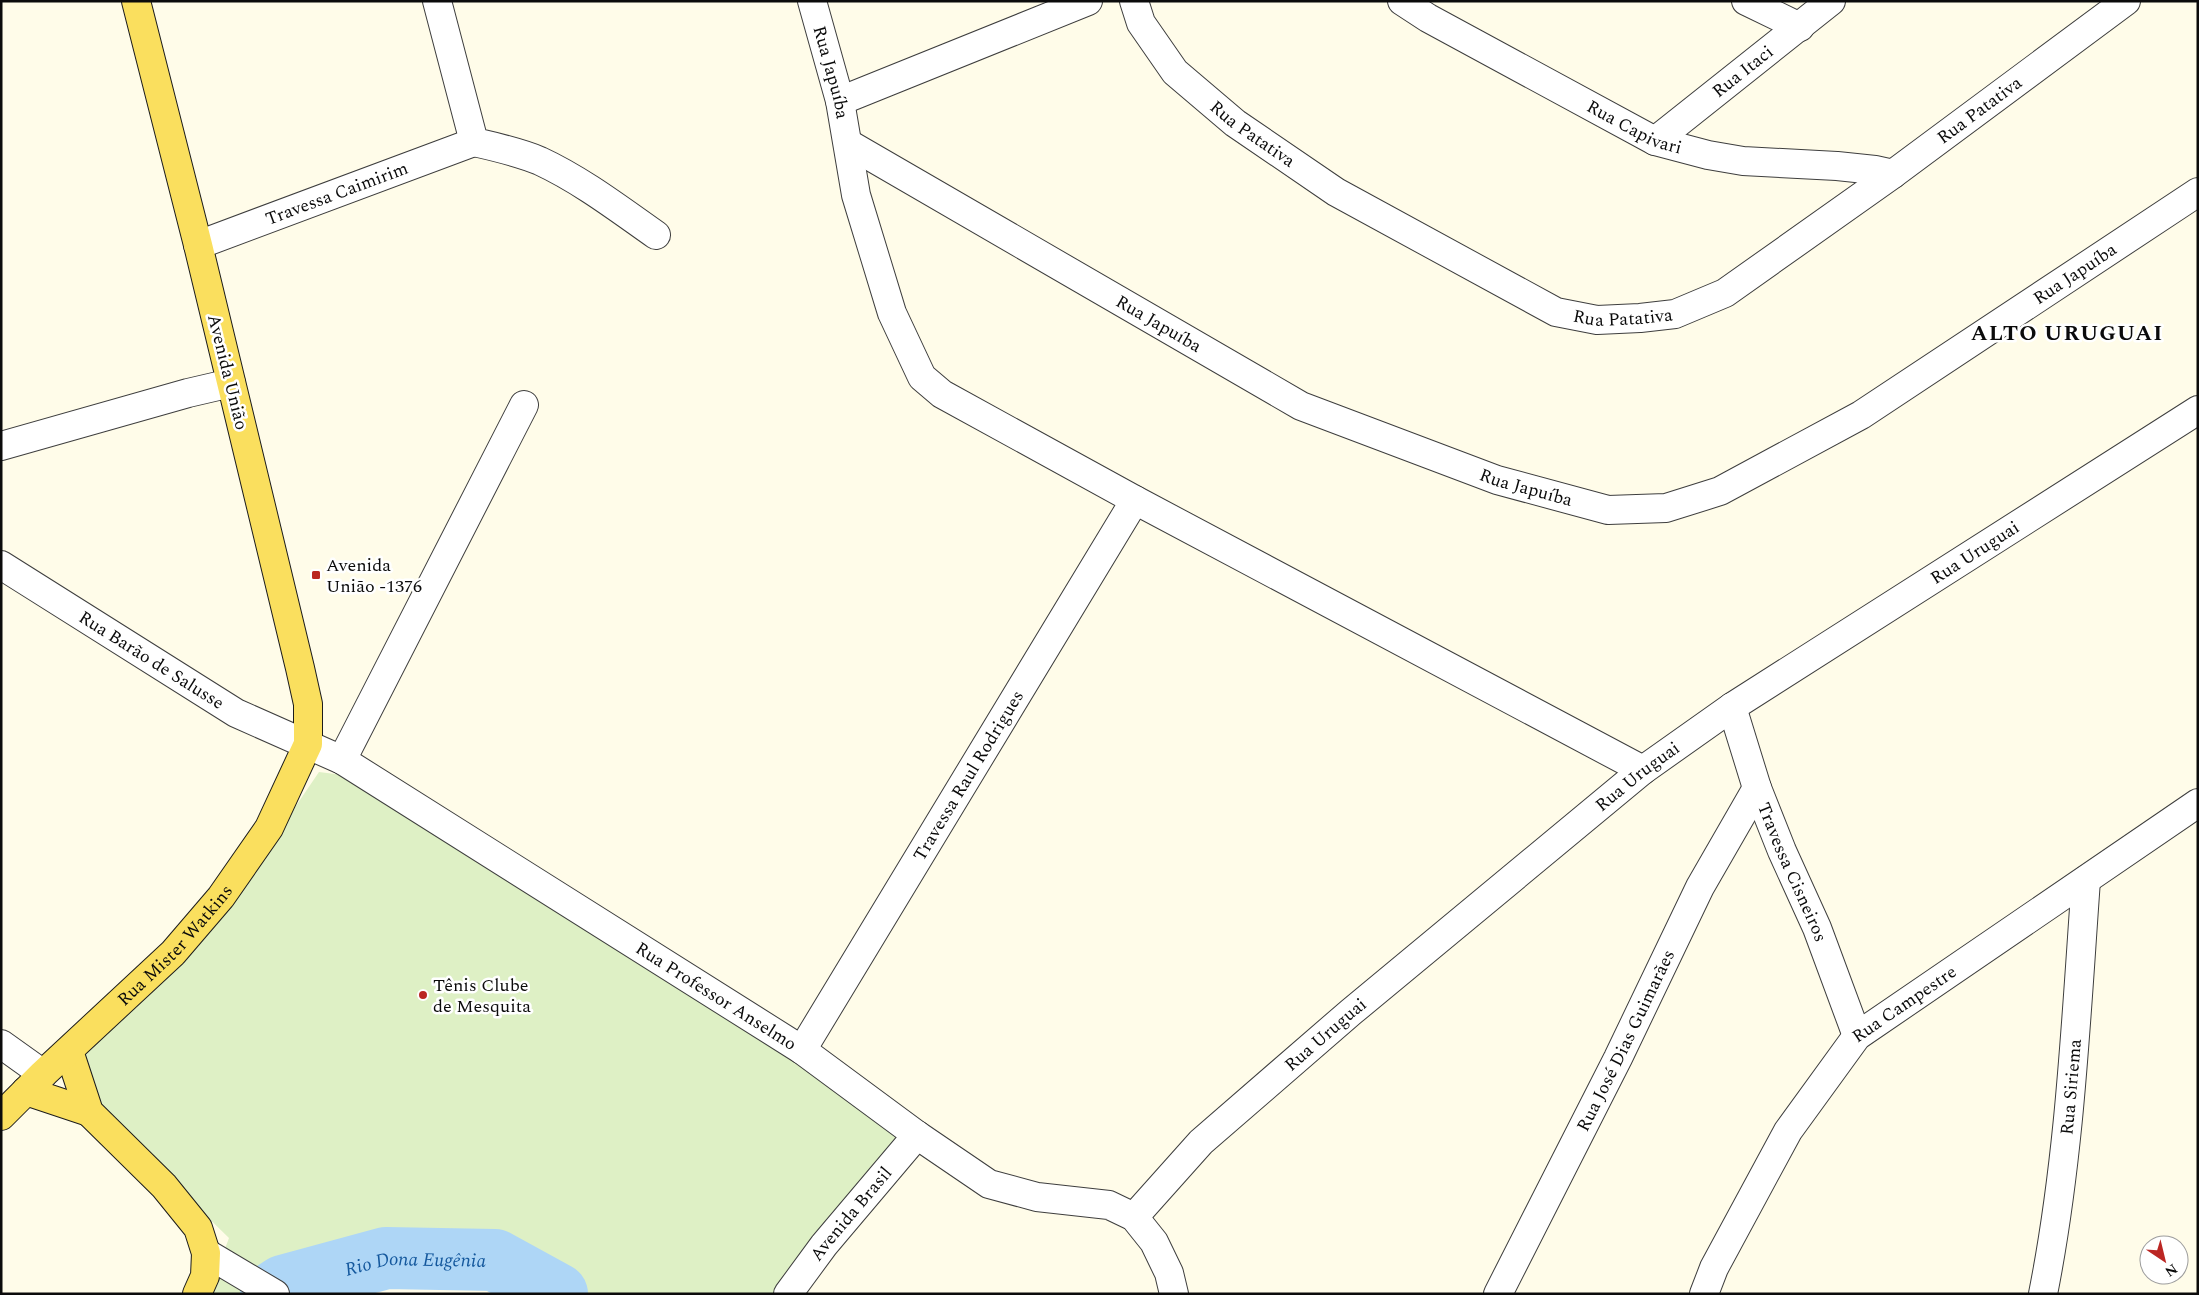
<svg xmlns="http://www.w3.org/2000/svg" width="2199" height="1295" font-family="Spectral,serif">
<style>
.pitch{fill:#def0c5}
.lines{fill:none;stroke-linecap:round;stroke-linejoin:round}
.river{stroke:#aed6f6;stroke-width:62}
.minor-casing{stroke:#3e3e3e;stroke-width:30}
.major-casing{stroke:#1c1c1c;stroke-width:30}
.minor{stroke:#fff;stroke-width:28}
.major{stroke:#fadf5e;stroke-width:28}
.poi-dot{fill:#bb2623;stroke:#fff;stroke-width:2}
.labels{text-anchor:middle;stroke-width:5;stroke-linejoin:round;paint-order:stroke}
.street-label{font-size:18px;fill:#0b0b0b;stroke:#fff}
.poi-label{font-size:18px;fill:#0b0b0b;stroke:#fff;text-anchor:start}
.water-label{font-size:19px;font-style:italic;fill:#14589d;stroke:#fff}
.district-label{font-size:22px;font-weight:bold;letter-spacing:1px;fill:#0b0b0b;stroke:#fff}
</style>
<rect width="100%" height="100%" fill="#fffce9"/>
<!-- pitch -->
<polygon class="pitch" points="319,772 367,778 903,1129 801,1261 778,1294 557,1294 495,1260 386,1258 283,1286 271,1294 208,1294 229,1238 62,1075 270,844"/>
<g class="lines">
<!-- river -->
<path class="river" id="s1" d="M 271,1294 L 283,1286 L 386,1258 L 495,1260 L 557,1294"/>
<!-- minor casing -->
<g class="minor-casing">
<g id="minor">
<path d="M 437,1 L 474,142 C 496,147 519,152 540,161 C 581,180 619,209 656,235"/>
<path id="s2" d="M 812,1 L 840,101 L 856,195 L 892,313 L 922,377 L 942,394 L 1135,500 L 1643,770"/>
<path id="s3" d="M 1134,1 L 1141,23 L 1175,72 L 1235,123 L 1336,192 L 1556,312 L 1597,320 L 1640,318 L 1675,314 L 1725,293 L 1893,174 L 2126,1"/>
<path id="s4" d="M 1402,1 L 1428,18 L 1655,141 L 1708,155 L 1743,161 L 1837,166 L 1875,170 L 1893,174"/>
<polyline points="1746,1 1800,27"/>
<polyline points="840,101 1088,1"/>
<path id="s5" d="M 1655,141 L 1831,1"/>
<path id="s6" d="M 849,144 L 1301,406 L 1497,480 L 1608,510 L 1666,508 L 1720,491 L 1861,415 L 2198,192"/>
<path id="s7" d="M 198,245 L 474,142"/>
<polyline points="1,446 188,393 231,383"/>
<path id="s8" d="M 1,565 L 236,713 L 342,760 L 802,1050 L 917,1135 L 989,1184 L 1037,1197 L 1109,1205 L 1134,1217 L 1154,1242 L 1169,1273 L 1174,1294"/>
<path id="s9" d="M 1732,707 L 1757,788 L 1782,851 L 1817,928 L 1857,1036"/>
<polyline points="342,760 524,405"/>
<polyline points="1,1044 43,1074"/>
<path id="s10" d="M 802,1050 L 1135,500"/>
<path id="s11" d="M 1134,1217 L 1201,1142 L 1351,1012 L 1643,770 L 1732,707 L 2198,410"/>
<polyline points="206,1253 275,1294"/>
<path id="s12" d="M 788,1294 L 824,1245 L 917,1135"/>
<path id="s13" d="M 1498,1294 L 1618,1058 L 1700,887 L 1757,788"/>
<path id="s14" d="M 1704,1294 L 1714,1268 L 1788,1131 L 1857,1036 L 2198,803"/>
<path id="s15" d="M 2043,1294 C 2070,1158 2076,1018 2086,880"/>
</g>
</g>
<!-- major casing -->
<g class="major-casing">
<g id="major">
<polyline points="69,1051 89,1112 164,1186 198,1228 206,1253 205,1276 197,1294"/>
<polyline points="26,1091 89,1112"/>
<path id="s16" d="M 1,1116 L 43,1074 L 173,953 L 221,897 L 269,828 L 308,744 L 308,704 L 300,668 L 198,245 L 136,1"/>
</g>
</g>
<!-- minor -->
<use href="#minor" class="minor"/>
<!-- major -->
<use href="#major" class="major"/>
</g>
<!-- markers -->
<g class="poi-dot">
<rect x="311" y="570" width="10" height="10" rx="2.5"/>
<circle cx="423" cy="995" r="5"/>
</g>
<g class="labels">
<!-- street labels -->
<g class="street-label">
<text dy="6" stroke="none"><textPath href="#s2" startOffset="74">Rua Japuíba</textPath></text>
<text dy="6" stroke="none"><textPath href="#s5" startOffset="112">Rua Itaci</textPath></text>
<text dy="6" stroke="none"><textPath href="#s3" startOffset="1022">Rua Patativa</textPath></text>
<text dy="6" stroke="none"><textPath href="#s4" startOffset="265">Rua Capivari</textPath></text>
<text dy="6" stroke="none"><textPath href="#s3" startOffset="182">Rua Patativa</textPath></text>
<text dy="6" stroke="none"><textPath href="#s7" startOffset="148">Travessa Caimirim</textPath></text>
<text dy="6" stroke="none"><textPath href="#s6" startOffset="1378">Rua Japuíba</textPath></text>
<text dy="6" stroke="none"><textPath href="#s3" startOffset="602">Rua Patativa</textPath></text>
<text dy="6" stroke="none"><textPath href="#s6" startOffset="358">Rua Japuíba</textPath></text>
<text transform="translate(228 372) rotate(76)" y="6">Avenida União</text>
<text dy="6" stroke="none"><textPath href="#s6" startOffset="762">Rua Japuíba</textPath></text>
<text dy="6" stroke="none"><textPath href="#s11" startOffset="1075">Rua Uruguai</textPath></text>
<text dy="6" stroke="none"><textPath href="#s8" startOffset="178">Rua Barão de Salusse</textPath></text>
<text dy="6" stroke="none"><textPath href="#s10" startOffset="321">Travessa Raul Rodrigues</textPath></text>
<text dy="6" stroke="none"><textPath href="#s11" startOffset="670">Rua Uruguai</textPath></text>
<text dy="6" stroke="none"><textPath href="#s9" startOffset="176">Travessa Cisneiros</textPath></text>
<text dy="6" stroke="none"><textPath href="#s16" startOffset="244">Rua Mister Watkins</textPath></text>
<text dy="6" stroke="none"><textPath href="#s8" startOffset="836">Rua Professor Anselmo</textPath></text>
<text dy="6" stroke="none"><textPath href="#s14" startOffset="358">Rua Campestre</textPath></text>
<text dy="6" stroke="none"><textPath href="#s11" startOffset="265">Rua Uruguai</textPath></text>
<text dy="6" stroke="none"><textPath href="#s13" startOffset="284">Rua José Dias Guimarães</textPath></text>
<text dy="6" stroke="none"><textPath href="#s15" startOffset="209">Rua Siriema</textPath></text>
<text dy="6" stroke="none"><textPath href="#s12" startOffset="102">Avenida Brasil</textPath></text>
</g>
<!-- poi labels -->
<g class="poi-label">
<text x="326" y="571">Avenida<tspan x="326" dy="21">União -1376</tspan></text>
<text x="433" y="991">Tênis Clube<tspan x="433" dy="21">de Mesquita</tspan></text>
</g>
<!-- water labels -->
<g class="water-label">
<text dy="7" stroke="none"><textPath href="#s1" startOffset="150">Rio Dona Eugênia</textPath></text>
</g>
<!-- district labels -->
<g class="district-label">
<text x="2067" y="340">ALTO URUGUAI</text>
</g>
</g>
<!-- border -->
<rect width="2199" height="1295" fill="none" stroke="#0b0b0b" stroke-width="5"/>
<!-- north arrow -->
<g transform="translate(2164 1260) rotate(145)"><circle r="24" fill="#ffffff" stroke="#9d9d9d"/>
<path d="M0-4L9 19L0 12L-9 19Z" fill="#bb2623"/>
<text y="-8" font-size="14" font-weight="bold" text-anchor="middle" fill="#0b0b0b">N</text>
</g>
</svg>
